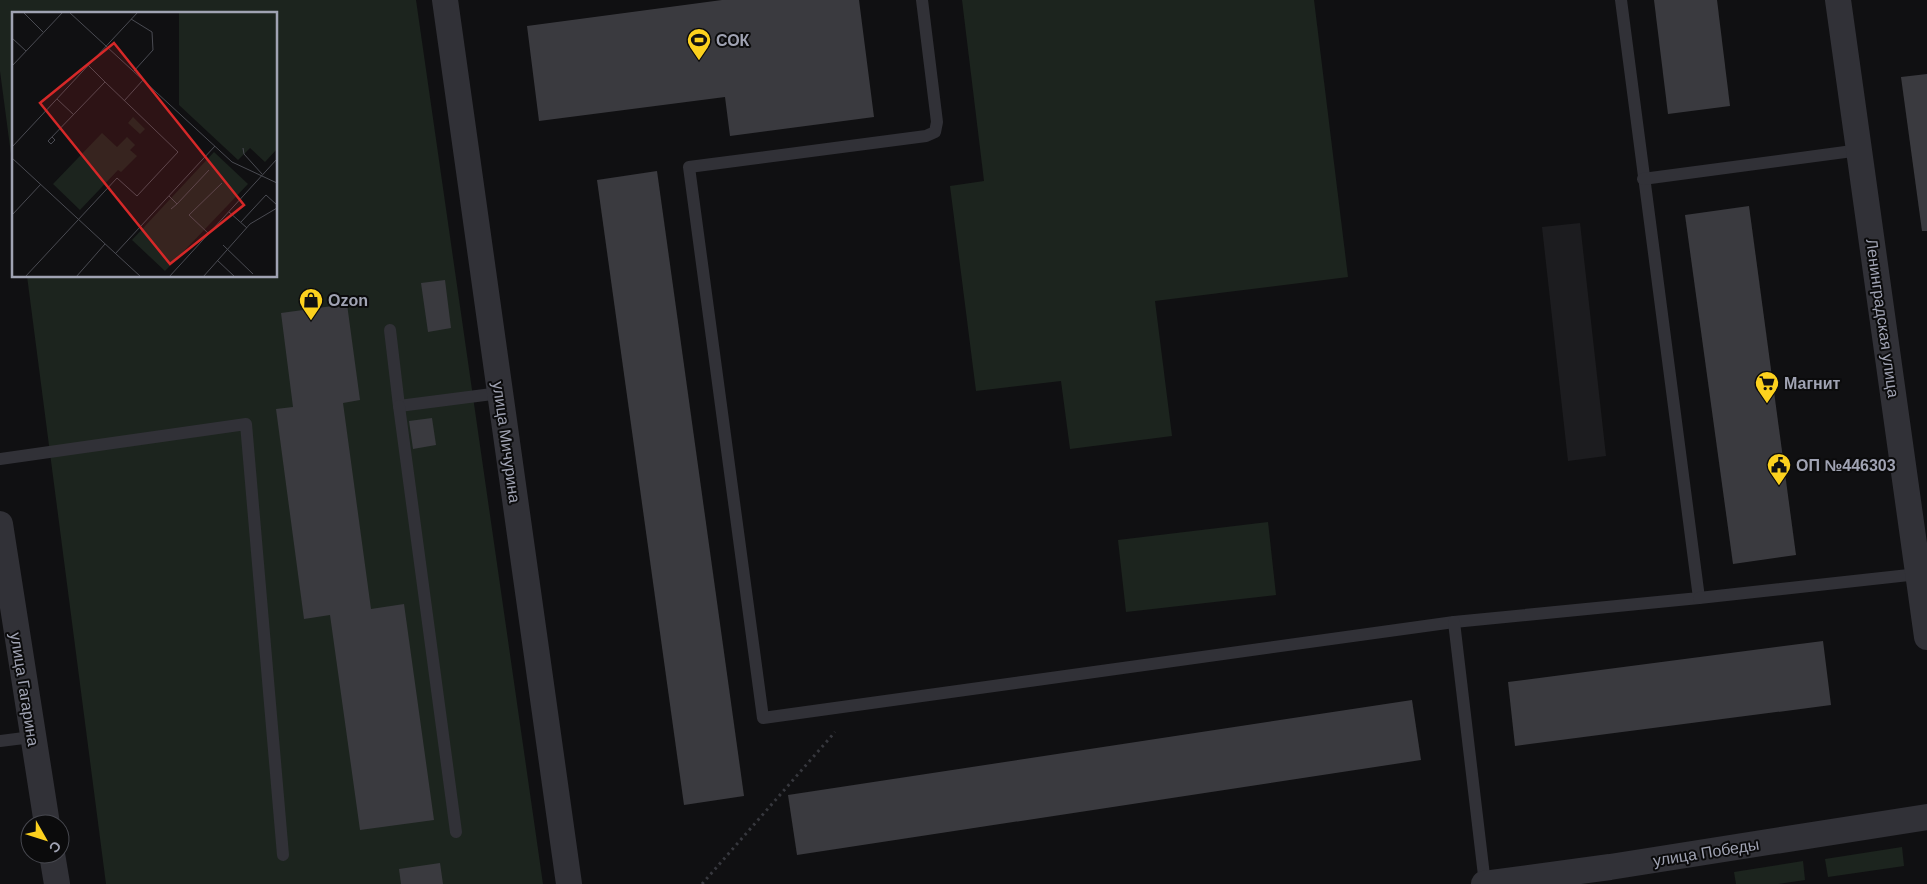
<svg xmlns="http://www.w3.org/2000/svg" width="1927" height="884" font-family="Arial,sans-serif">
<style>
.built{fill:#1c1c1f}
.green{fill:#1c241e}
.building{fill:#3a3a3f}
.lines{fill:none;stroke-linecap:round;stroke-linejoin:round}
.path{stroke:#37383e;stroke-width:3;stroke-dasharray:2.5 4;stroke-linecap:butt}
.lane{stroke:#313137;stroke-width:12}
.street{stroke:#313137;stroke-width:26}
.labels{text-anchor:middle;stroke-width:4;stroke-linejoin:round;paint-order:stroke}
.poi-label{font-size:16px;font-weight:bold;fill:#a0a3b3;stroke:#0b0b0c;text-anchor:start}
.street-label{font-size:16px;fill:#a0a3b3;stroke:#0b0b0c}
.inset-road{fill:none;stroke:#4a4b52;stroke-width:1}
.view{fill:#d62828;fill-opacity:0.15;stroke:#d62828;stroke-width:2.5}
.inset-edge{fill:none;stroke:#a0a3b3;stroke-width:2.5}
</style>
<rect width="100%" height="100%" fill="#101012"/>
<!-- built -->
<polygon class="built" points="1580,223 1606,456 1568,461 1542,227"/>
<!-- green -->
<g class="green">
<polygon points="0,0 416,0 543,884 106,884 27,276 276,276 276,14 14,14 14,177 0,71"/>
<polygon points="962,0 1314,0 1348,277 1155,301 1172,436 1070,449 1061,381 976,391 950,186 984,181"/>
<polygon points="1268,522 1276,595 1126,612 1118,540"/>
<polygon points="1902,847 1904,866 1828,877 1825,859"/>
<polygon points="1803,861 1805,880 1778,884 1736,884 1734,872"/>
</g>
<!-- building -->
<g class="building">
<polygon points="722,0 859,0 874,117 730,136 725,97 539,121 527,26"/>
<polygon points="1654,0 1717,0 1730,106 1668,114"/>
<polygon points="1927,74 1927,231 1922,231 1901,77"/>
<polygon points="657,171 744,796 684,805 597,180"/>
<polygon points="1749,206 1796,555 1733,564 1685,215"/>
<polygon points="445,280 451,328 428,332 421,283"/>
<polygon points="347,304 360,400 343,403 371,609 404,604 434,820 360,830 330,615 304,619 276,409 293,407 281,313"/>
<polygon points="432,418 436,445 413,449 409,421"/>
<polygon points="1823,641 1831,705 1515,746 1508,682"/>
<polygon points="1412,700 1421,760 797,855 788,795"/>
<polygon points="440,863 443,884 401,884 399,869"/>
</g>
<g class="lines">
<!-- path -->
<polyline class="path" points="702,884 835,732"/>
<!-- lane -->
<g class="lane">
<polyline points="922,0 937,122 935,132 926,136 689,167 763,718 1454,622 1699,598 1621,0"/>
<polyline points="1643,179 1860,150"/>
<polyline points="390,330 399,406 500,393"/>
<polyline points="399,406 456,832"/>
<polyline points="0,459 246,424 283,855"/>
<polyline points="1699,598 1918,574"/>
<polyline points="1454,622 1485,884"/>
<polyline points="0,741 32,737"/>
</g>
<!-- street -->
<g class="street">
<polyline points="445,0 569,884"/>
<polyline points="1838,0 1927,637"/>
<polyline points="0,524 47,824"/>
<polyline points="52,854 57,884"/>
<polyline points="1484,884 1610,867 1927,817"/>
</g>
</g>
<!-- icons -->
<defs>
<g id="stadium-pin" transform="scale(1.25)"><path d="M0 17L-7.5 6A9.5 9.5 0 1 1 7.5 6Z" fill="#fcd11e" stroke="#0b0b0c"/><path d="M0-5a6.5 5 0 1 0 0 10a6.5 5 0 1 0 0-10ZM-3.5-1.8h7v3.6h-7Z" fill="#111"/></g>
<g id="shop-pin" transform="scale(1.25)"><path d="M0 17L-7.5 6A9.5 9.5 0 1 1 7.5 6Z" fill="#fcd11e" stroke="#0b0b0c"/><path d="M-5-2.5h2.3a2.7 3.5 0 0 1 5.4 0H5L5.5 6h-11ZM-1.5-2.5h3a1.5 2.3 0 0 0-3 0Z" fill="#111"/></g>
<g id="supermarket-pin" transform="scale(1.25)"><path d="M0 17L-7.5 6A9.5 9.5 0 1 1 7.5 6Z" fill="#fcd11e" stroke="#0b0b0c"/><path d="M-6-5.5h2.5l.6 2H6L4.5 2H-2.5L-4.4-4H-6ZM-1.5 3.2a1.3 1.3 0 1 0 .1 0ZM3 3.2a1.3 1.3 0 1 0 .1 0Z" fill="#111"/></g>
<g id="civic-pin" transform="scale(1.25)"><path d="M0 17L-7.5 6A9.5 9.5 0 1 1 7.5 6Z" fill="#fcd11e" stroke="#0b0b0c"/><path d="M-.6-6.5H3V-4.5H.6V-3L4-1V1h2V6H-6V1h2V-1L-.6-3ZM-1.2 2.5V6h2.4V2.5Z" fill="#111"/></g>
</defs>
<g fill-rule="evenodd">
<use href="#stadium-pin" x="699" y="40"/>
<use href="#shop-pin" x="311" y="300"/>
<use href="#supermarket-pin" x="1767" y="383"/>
<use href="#civic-pin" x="1779" y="465"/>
</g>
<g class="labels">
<!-- poi labels -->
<g class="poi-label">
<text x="716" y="46">СОК</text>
<text x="328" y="306">Ozon</text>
<text x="1784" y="389">Магнит</text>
<text x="1796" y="471">ОП №446303</text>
</g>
<!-- street labels -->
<g class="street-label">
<text transform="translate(1883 318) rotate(82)" y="6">Ленинградская улица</text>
<text transform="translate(507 442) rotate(82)" y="6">улица Мичурина</text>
<text transform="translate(25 689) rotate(81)" y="6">улица Гагарина</text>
<text transform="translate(1706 852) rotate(-9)" y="6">улица Победы</text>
</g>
</g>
<!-- overview -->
<g transform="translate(12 12)">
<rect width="265" height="265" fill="#101012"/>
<path d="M 167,0 L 265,0 L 265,137 L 253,150 L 238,136 L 226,148 L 167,93 ZM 121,105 L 133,117 L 128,122 L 116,111 ZM 90,121 L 105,135 L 115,125 L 123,133 L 118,138 L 125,144 L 109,160 L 106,158 L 68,198 L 41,172 ZM 202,140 L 236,172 L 153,259 L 120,228 Z" fill="#1c241e"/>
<path class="inset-road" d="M 11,0 L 31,20M 57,0 L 220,150 L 265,171M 119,7 L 140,20 L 141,38 L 122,59M 0,26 L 14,39M 76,53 L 93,70M 0,54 L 51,0M 45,87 L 62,103M 112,89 L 131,68M 0,135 L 126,0M 231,136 L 232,142 L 250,162M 0,146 L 129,265M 157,184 L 165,192 L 159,197M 165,192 L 197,158M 217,200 L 235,216M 0,203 L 29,172M 229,210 L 254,183 L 265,193M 197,222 L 177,203 L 210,171M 211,233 L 241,262M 103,242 L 203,134M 205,248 L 223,265M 13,265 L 105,166 L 125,184 L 166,140 L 93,70 L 36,129 L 39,132 L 43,128 L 40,125M 64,265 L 93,232M 157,265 L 265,147M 191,265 L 238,212 L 265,196"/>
<path class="view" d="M 102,31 L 232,193 L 158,252 L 28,91 Z"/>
<rect width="265" height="265" class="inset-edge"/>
</g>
<!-- north arrow -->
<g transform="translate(45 839) rotate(129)"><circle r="24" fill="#0b0b0c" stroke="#47484f"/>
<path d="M0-4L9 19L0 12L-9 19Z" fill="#fcd11e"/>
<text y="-8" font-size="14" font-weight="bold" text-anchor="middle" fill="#a0a3b3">С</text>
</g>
</svg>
